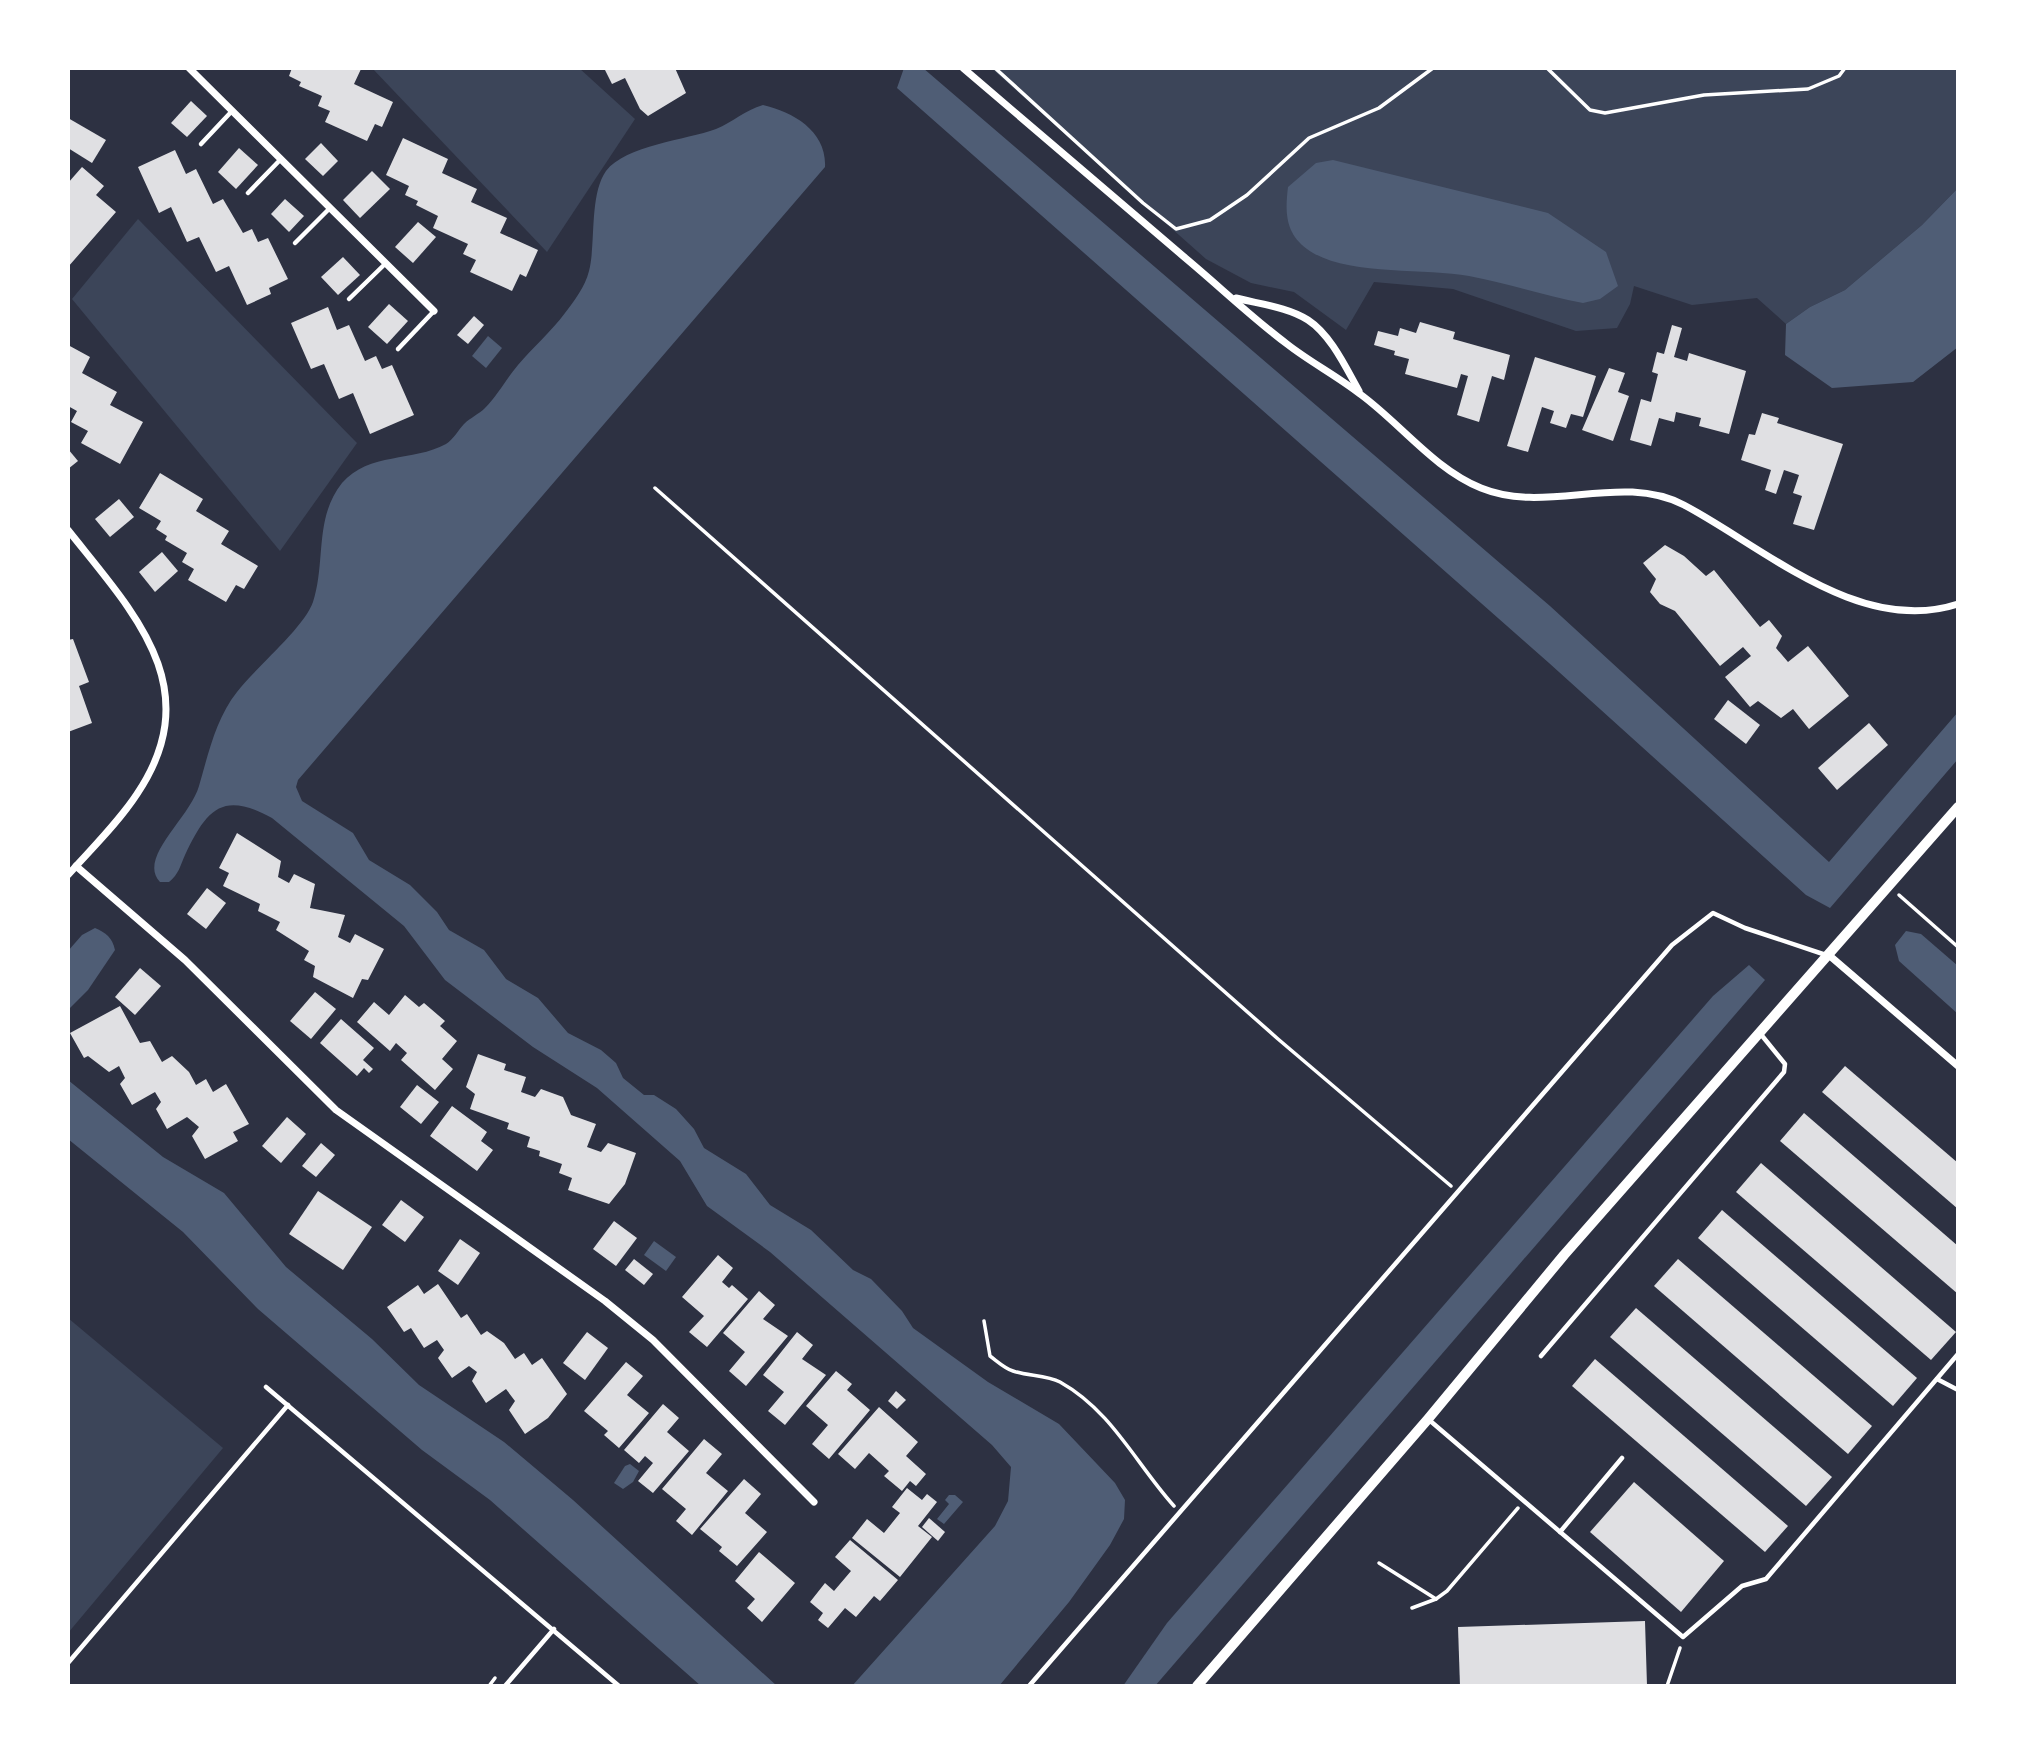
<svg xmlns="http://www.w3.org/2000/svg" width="2026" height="1754" font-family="Overpass,sans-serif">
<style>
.green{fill:#3c4559}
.water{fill:#4f5d75}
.building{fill:#e0e0e3}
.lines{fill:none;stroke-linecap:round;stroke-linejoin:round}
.path{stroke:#fff;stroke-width:3.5}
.service{stroke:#fff;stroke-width:4.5}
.minor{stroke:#fff;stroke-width:7}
.tertiary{stroke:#fff;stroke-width:10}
</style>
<rect width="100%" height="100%" fill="#2d3142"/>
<!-- green -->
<g class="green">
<polygon points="372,68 579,68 635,119 547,252"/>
<polygon points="991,68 1958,68 1958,188 1922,225 1845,290 1810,307 1786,324 1757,298 1692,305 1634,286 1630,304 1617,328 1576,331 1453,289 1374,282 1346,330 1294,292 1251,283 1206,259"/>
<polygon points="138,219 357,443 280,551 72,299"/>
<polygon points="68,1318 223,1448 68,1633"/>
</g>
<!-- water -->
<g class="water">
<polygon points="904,68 923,68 1550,606 1829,862 1958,712 1958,759 1830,908 1806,895 1549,663 897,88"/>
<path d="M 763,105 C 794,112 827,132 825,167 L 298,780 L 296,787 L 302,801 L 353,833 L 369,860 L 410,885 L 437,912 L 449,930 L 484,950 L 506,979 L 538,998 L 568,1033 L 601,1050 L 616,1063 L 623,1078 L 644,1095 L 654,1095 L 676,1109 L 694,1129 L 704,1148 L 746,1174 L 770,1205 L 811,1230 L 853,1270 L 871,1279 L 902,1311 L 913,1328 L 988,1382 L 1059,1424 L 1115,1483 L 1125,1500 L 1124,1519 L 1110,1545 L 1069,1602 L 999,1686 L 852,1686 L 995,1526 L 1008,1501 L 1011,1467 L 992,1445 L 770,1252 L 707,1206 L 680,1161 L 597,1088 L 533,1047 L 445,980 L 404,926 L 272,818 C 223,791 207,808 185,855 C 180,866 179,874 169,882 L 160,882 C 137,858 190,818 199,786 C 208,755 216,718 237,692 C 255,668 304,628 313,602 C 326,562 314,518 342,483 C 369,452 413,462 446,444 C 454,439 458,430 464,424 C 470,418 479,414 485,408 C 498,395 506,379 518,365 C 533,347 551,332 565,313 C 574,301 585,287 589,271 C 596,245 589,195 606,171 C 626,145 686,140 716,129 C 733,122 745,110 763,105 Z"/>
<path d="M 1333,160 L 1548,213 L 1606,252 L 1618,286 L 1600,299 L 1583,303 C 1544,296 1507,283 1469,276 C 1424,268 1343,276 1307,249 C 1285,233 1285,212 1288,187 L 1316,163 Z"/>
<polygon points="1958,188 1958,347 1913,382 1832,388 1785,355 1786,324 1810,307 1845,290 1922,225"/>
<polygon points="488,336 502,348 486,368 472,356"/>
<path d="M 95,928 C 106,933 112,937 115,950 L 88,990 L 68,1010 L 68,951 L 82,935 Z"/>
<polygon points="1906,931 1921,934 1958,966 1958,1014 1899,961 1895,945"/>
<polygon points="1749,965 1765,980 1155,1686 1123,1686 1167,1623 1713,996"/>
<polygon points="68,1080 163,1157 224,1193 286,1267 372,1339 419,1385 504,1442 573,1500 777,1686 701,1686 490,1500 422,1450 258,1309 183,1232 68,1139"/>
<polygon points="654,1241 676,1257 666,1271 644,1255"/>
<polygon points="630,1464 639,1471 633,1482 623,1489 614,1483 625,1466"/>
<polygon points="949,1495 955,1495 963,1502 944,1524 937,1519 949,1504 945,1500"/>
</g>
<!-- building -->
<g class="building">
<polygon points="292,68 361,69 354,84 393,102 382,127 375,124 367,141 325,122 330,111 318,106 322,96 299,86 301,82 289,76"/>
<polygon points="604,68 675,68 686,93 648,116 640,109 625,78 612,84"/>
<polygon points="191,101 207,116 187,137 171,123"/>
<polygon points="68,118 106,140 92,163 68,148"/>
<polygon points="403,138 448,159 442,173 477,189 471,202 507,218 500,233 538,250 526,277 520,274 512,291 470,272 476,260 463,254 468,244 433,228 438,216 416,205 418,201 405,195 409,186 386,175"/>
<polygon points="321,143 338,161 323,176 305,159"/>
<polygon points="239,148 258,165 236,189 218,172"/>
<polygon points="175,150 186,174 196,169 213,204 223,199 243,233 252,229 258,242 268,238 288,279 269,288 271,294 247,305 229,266 216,272 199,237 187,242 171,207 159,213 138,167"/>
<polygon points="82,167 104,186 96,195 116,212 68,267 68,183"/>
<polygon points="372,171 390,189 360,218 343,200"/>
<polygon points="285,199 304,216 289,232 271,214"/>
<polygon points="418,222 436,237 413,263 395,247"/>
<polygon points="343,257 360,275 338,295 321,277"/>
<polygon points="389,304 408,321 387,344 368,327"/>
<polygon points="328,307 337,330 349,325 365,361 376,356 382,369 392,365 414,415 370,434 353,393 339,399 324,364 311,369 291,323"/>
<polygon points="474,316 484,325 468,344 457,335"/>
<polygon points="1420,322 1455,332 1453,339 1510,355 1504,380 1492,376 1479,422 1457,415 1468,376 1461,374 1457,388 1405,374 1409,359 1394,355 1395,351 1374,345 1378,331 1398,336 1400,328 1416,333"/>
<polygon points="1672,325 1682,328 1674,357 1687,361 1689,353 1746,371 1729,434 1699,426 1701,418 1676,412 1674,422 1659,418 1651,446 1630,440 1641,399 1651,402 1658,374 1652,372 1657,352 1664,354"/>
<polygon points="68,345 90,357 82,373 117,392 110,405 143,422 120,464 81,443 88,431 71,422 77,411 68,406"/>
<polygon points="1535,357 1596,376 1583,417 1571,414 1566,428 1550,423 1554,411 1542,407 1528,452 1507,446"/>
<polygon points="1609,368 1625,373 1618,392 1629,396 1613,441 1582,430"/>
<polygon points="1762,413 1779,418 1777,423 1843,444 1814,530 1793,524 1802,496 1793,493 1799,475 1784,470 1776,494 1765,490 1771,470 1741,460 1749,434 1755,435"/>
<polygon points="68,449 78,461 68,469"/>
<polygon points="160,473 203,499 196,511 229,531 221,544 258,566 244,589 236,585 226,602 188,580 194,569 182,562 187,553 165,540 167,536 156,529 161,521 139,508"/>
<polygon points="119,499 134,517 110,537 95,519"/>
<polygon points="1665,545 1684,556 1706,576 1714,570 1760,627 1769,620 1782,636 1776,648 1788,662 1808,646 1849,696 1809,729 1793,709 1781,718 1758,701 1750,707 1725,677 1751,656 1743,647 1720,666 1675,611 1660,604 1650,592 1656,579 1643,563"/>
<polygon points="162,552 178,571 155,592 139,572"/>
<polygon points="73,639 89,682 79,686 92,723 68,732 68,640"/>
<polygon points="1728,700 1760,725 1746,744 1714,719"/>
<polygon points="1869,723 1888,745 1837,790 1818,768"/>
<polygon points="237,833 281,861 278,877 289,883 294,874 315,884 310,908 345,915 338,937 350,943 355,934 384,949 368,980 362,979 353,998 313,977 315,966 304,960 309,951 276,930 280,922 258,911 260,904 223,886 229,873 219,868"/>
<polygon points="207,888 226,903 206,929 187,914"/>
<polygon points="140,968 161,986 135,1015 115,997"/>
<polygon points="315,992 336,1009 311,1039 290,1021"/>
<polygon points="405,995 419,1007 424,1003 445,1021 440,1026 457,1041 442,1059 453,1069 435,1090 401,1060 407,1053 396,1043 390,1051 357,1022 374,1002 389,1015"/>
<polygon points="120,1006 140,1043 150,1041 162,1062 172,1056 189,1072 196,1085 206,1079 213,1092 226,1084 249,1124 233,1132 238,1141 205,1159 192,1136 199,1127 187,1117 167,1129 156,1109 161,1102 155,1092 132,1105 120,1084 125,1078 119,1066 109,1072 88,1056 84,1058 70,1033"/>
<polygon points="341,1019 374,1048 363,1060 373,1069 369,1073 364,1068 357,1076 320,1043"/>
<polygon points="478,1054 506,1064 504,1070 526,1077 521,1092 535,1097 541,1089 563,1097 571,1115 596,1124 587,1147 601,1152 608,1143 636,1153 625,1184 609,1204 568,1190 572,1178 559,1173 562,1164 539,1156 540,1151 527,1147 530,1137 507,1129 509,1123 470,1109 475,1094 466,1087"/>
<polygon points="1845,1066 1958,1163 1958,1209 1822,1092"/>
<polygon points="417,1085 439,1102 421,1124 400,1107"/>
<polygon points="452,1106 487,1132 481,1141 493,1150 477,1171 430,1136"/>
<polygon points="1804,1113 1958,1246 1958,1294 1780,1141"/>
<polygon points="287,1117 306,1134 281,1163 262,1146"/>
<polygon points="321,1143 335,1155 316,1177 302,1166"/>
<polygon points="1761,1163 1956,1332 1931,1360 1736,1192"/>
<polygon points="318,1191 372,1227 343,1270 289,1234"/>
<polygon points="401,1200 424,1217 405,1242 382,1225"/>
<polygon points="1722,1210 1917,1378 1893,1406 1698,1238"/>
<polygon points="614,1221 637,1238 616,1266 593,1249"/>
<polygon points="460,1239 480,1253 458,1285 438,1271"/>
<polygon points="718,1255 733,1268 722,1282 729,1288 732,1285 748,1299 707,1347 689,1332 704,1316 682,1297"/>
<polygon points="634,1259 653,1274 644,1285 625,1270"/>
<polygon points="1678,1259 1872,1426 1848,1454 1654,1286"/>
<polygon points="438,1284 461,1318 467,1314 481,1335 487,1331 504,1343 515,1359 524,1353 532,1365 542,1358 567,1394 548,1418 525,1434 509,1410 515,1401 506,1389 486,1403 472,1381 477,1372 469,1366 452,1378 438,1358 444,1350 437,1340 424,1348 411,1328 404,1332 387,1307 418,1285 424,1294"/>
<polygon points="759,1291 775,1305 763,1319 788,1336 746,1386 729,1371 745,1352 723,1333"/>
<polygon points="1636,1308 1832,1477 1806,1506 1610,1337"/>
<polygon points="587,1332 608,1348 585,1380 563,1363"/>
<polygon points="797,1332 813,1345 802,1359 826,1375 785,1425 768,1411 784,1392 763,1375"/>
<polygon points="1595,1359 1788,1526 1765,1552 1572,1386"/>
<polygon points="626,1362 643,1376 627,1395 649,1413 619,1448 604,1435 608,1431 584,1411"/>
<polygon points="836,1371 852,1384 847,1390 870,1410 829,1459 812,1444 828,1425 806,1406"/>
<polygon points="896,1391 906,1400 897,1409 888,1401"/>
<polygon points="663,1404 679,1418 667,1432 689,1451 653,1493 638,1481 653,1463 645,1456 639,1463 624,1450"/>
<polygon points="879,1407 918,1442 906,1456 926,1474 916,1486 910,1481 902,1491 884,1476 889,1471 869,1453 855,1469 838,1454"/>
<polygon points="704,1439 722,1454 706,1473 728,1491 692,1535 676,1521 686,1509 662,1489"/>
<polygon points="744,1479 761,1494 745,1513 767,1532 737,1566 719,1551 722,1547 700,1529"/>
<polygon points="1634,1482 1724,1561 1681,1612 1590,1532"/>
<polygon points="907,1488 922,1500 927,1494 937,1502 918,1526 932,1537 900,1577 852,1538 867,1519 884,1533 900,1513 892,1507"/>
<polygon points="929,1518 945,1532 938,1541 922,1527"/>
<polygon points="850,1540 898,1580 880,1601 874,1596 856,1617 845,1608 828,1628 818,1620 823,1613 810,1602 825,1583 834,1591 851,1571 835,1557"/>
<polygon points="759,1552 795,1583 762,1622 747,1608 755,1599 735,1581"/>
<polygon points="1645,1621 1647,1686 1460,1686 1458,1627"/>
</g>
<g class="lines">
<!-- path -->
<g class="path">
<polyline points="995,68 1143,203 1176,229 1210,220 1247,195 1309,138 1379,108 1433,68"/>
<polyline points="1547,68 1590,110 1605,113 1704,95 1808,89 1839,76 1845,68"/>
<polyline points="655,488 1278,1039 1451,1186"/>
<polyline points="1899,895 1958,947"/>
<path d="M 984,1321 L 990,1356 C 997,1361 1004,1368 1013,1371 C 1027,1376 1047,1375 1060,1382 C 1112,1411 1136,1464 1174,1506"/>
<polyline points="1379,1563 1436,1599"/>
<polyline points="1412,1608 1436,1599 1447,1591 1518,1508"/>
<polyline points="489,1686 495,1678"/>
<polyline points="1667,1686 1680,1648"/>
</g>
<!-- service -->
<g class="service">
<polyline points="201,144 232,111"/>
<polyline points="248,193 281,159"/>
<polyline points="295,243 330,208"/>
<polyline points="349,299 386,263"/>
<polyline points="398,349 434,311"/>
<polyline points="1541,1356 1784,1072 1785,1064 1759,1032"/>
<polyline points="1937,1379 1958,1390"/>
<polyline points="266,1387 619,1686"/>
<polyline points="1428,1419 1683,1637 1742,1586 1766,1579 1958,1354"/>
<polyline points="1560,1532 1622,1458"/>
<polyline points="68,1663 288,1405"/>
<polyline points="505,1686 554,1629"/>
<polyline points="1029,1686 1672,945 1713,913 1745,928 1826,955"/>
</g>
<!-- minor -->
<g class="minor">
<polyline points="189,68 434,311"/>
<path d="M 963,68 C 1036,131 1110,193 1183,256 C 1218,285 1251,317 1287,344 C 1310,362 1337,376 1360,394 C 1400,423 1434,469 1481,488 C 1547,515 1620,472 1684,505 C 1765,548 1860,636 1958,604"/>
<path d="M 1236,298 C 1259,304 1288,307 1308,320 C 1331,335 1346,368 1359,391"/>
<path d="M 68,530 C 132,611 209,687 137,794 C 118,823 91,849 68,875"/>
<polyline points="76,866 185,960 336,1110 605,1301 653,1340 814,1502"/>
<polyline points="1830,956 1958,1066"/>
</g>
<!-- tertiary -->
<polyline class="tertiary" points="1197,1686 1428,1419 1564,1255 1958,807"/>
</g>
<!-- border -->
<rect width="2026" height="1754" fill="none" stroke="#ffffff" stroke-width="140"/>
</svg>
